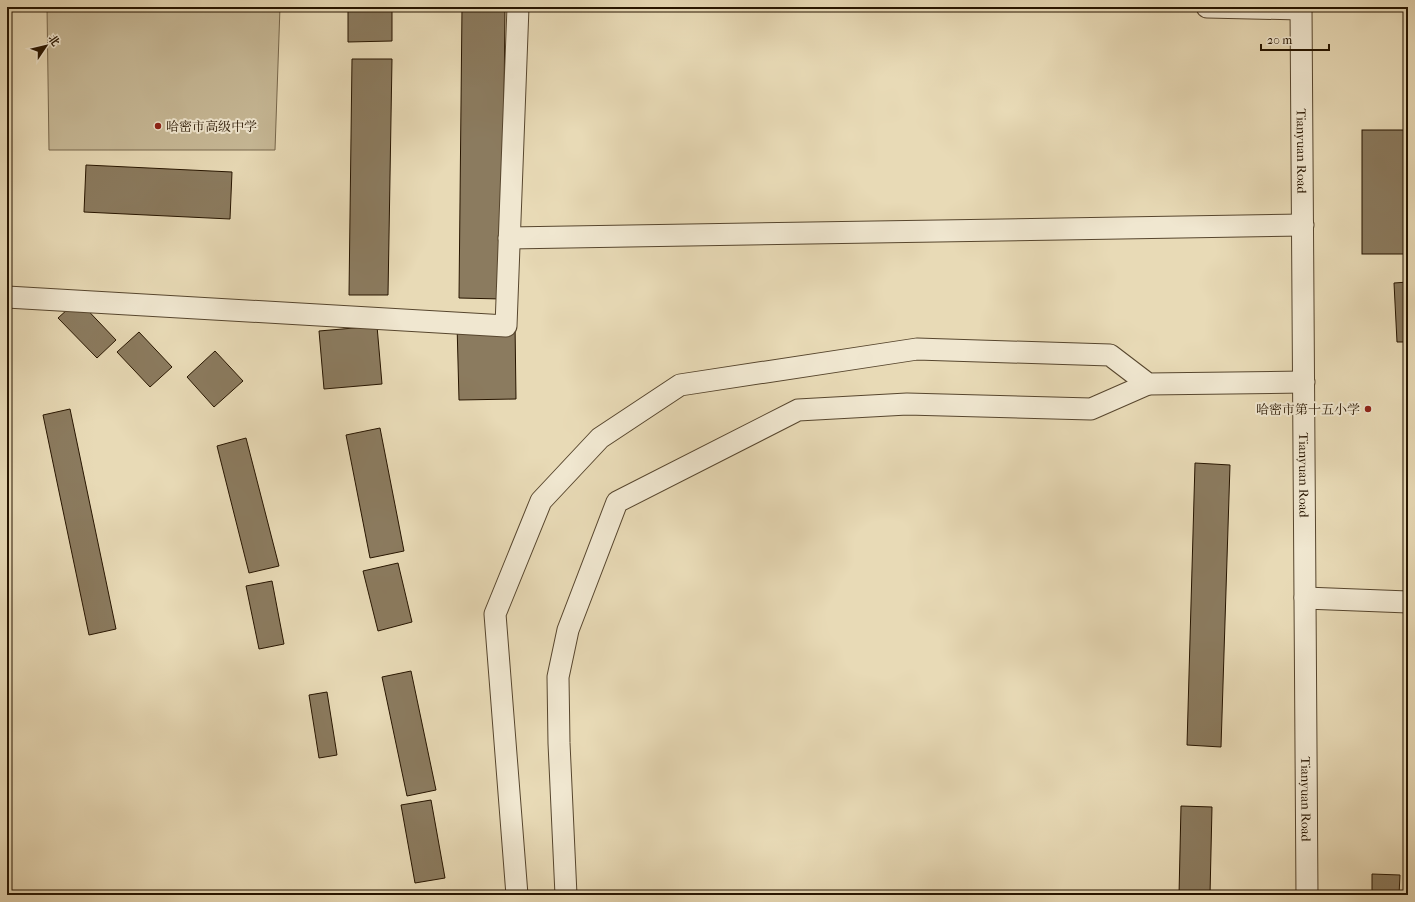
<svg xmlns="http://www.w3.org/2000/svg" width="1415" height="902" font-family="'IM FELL French Canon','Noto Serif SC',serif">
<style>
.green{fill:#c7b997;stroke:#77674c}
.building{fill:#8b7b5f;stroke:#271500}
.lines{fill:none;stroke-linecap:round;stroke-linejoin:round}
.street-casing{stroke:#57462e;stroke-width:23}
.street{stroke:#f0e7d0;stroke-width:21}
.poi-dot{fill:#8f2418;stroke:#f0e7d0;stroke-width:1.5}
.labels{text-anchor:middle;stroke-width:4;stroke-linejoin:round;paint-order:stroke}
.poi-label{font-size:13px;fill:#271500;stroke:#f0e7d0;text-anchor:start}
.street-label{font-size:13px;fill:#271500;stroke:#f0e7d0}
</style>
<rect width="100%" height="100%" fill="#e8dab6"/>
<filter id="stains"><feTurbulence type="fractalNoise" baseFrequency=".005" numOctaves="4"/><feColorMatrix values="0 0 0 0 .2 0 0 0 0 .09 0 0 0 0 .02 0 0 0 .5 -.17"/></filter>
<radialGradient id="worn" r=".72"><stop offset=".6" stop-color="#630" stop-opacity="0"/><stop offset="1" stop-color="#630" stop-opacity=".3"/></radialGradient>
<!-- green -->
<polygon class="green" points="47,7 280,7 275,150 49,150"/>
<!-- building -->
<g class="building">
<polygon points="348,7 392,7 392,41 348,42"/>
<polygon points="462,7 505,7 502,299 459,298"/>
<polygon points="352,59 392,59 388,295 349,295"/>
<rect x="1362" y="130" width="46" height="124"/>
<polygon points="86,165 232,172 230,219 84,212"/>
<polygon points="1408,282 1408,342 1397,342 1394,283"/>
<polygon points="78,300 116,340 97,358 58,318"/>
<polygon points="515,323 516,399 459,400 457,324"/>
<polygon points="377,326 382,384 324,389 319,331"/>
<polygon points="139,332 172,367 150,387 117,352"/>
<polygon points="215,351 243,381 214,407 187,377"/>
<polygon points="70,409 116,629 89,635 43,415"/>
<polygon points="380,428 404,551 370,558 346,435"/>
<polygon points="246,438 279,566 249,573 217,446"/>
<polygon points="1195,463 1230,465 1221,747 1187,745"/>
<polygon points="398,563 412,622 378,631 363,571"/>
<polygon points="272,581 284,644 259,649 246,586"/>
<polygon points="411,671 436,790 407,796 382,677"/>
<polygon points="327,692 337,755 319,758 309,695"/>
<polygon points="431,800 445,878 415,883 401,805"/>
<polygon points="1181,806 1212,807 1210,895 1179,895"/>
<polygon points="1372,874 1400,875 1399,895 1372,895"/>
</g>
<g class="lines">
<!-- street casing -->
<g class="street-casing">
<g id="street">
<polyline points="1207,7 1301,9"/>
<path id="s1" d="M 1301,7 L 1307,895"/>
<polyline points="509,238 1303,225"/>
<polyline points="7,297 506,326 518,7"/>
<polyline points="1305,598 1408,602"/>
<polyline points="517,895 495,614 541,501 600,438 680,385 917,349 1110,355 1148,384 1304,382"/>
<polyline points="566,895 559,743 558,677 568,630 617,502 798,410 907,404 1091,409 1148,384"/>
</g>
</g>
<!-- street -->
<use href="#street" class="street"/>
</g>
<!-- markers -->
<g class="poi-dot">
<circle cx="158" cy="126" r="4"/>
<circle cx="1368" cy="409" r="4"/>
</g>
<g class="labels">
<!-- poi labels -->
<g class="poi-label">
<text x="166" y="131">哈密市高级中学</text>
<text x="1360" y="414" text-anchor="end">哈密市第十五小学</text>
</g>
<!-- street labels -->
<g class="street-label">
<text dy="5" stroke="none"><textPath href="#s1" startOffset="144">Tianyuan Road</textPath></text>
<text dy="5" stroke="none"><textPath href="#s1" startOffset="468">Tianyuan Road</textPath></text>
<text dy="5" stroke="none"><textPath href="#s1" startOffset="792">Tianyuan Road</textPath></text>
</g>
</g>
<!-- margin -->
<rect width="1415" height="902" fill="none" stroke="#e8dab6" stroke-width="24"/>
<rect x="8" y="8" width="1399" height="886" fill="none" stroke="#271500" stroke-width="2"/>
<rect x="12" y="12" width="1391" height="878" fill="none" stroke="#271500"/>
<!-- north arrow -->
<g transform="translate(46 46) rotate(55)" stroke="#f0e7d0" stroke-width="3" paint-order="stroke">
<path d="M0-3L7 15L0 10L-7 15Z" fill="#271500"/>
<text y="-6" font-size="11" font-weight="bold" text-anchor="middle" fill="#271500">北</text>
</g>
<!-- scale -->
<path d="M1261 44v6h68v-6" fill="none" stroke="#271500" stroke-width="2"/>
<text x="1267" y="44" font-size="12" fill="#271500" stroke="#f0e7d0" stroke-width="3" paint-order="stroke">20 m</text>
<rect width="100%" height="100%" filter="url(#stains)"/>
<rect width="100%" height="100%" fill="url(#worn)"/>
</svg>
